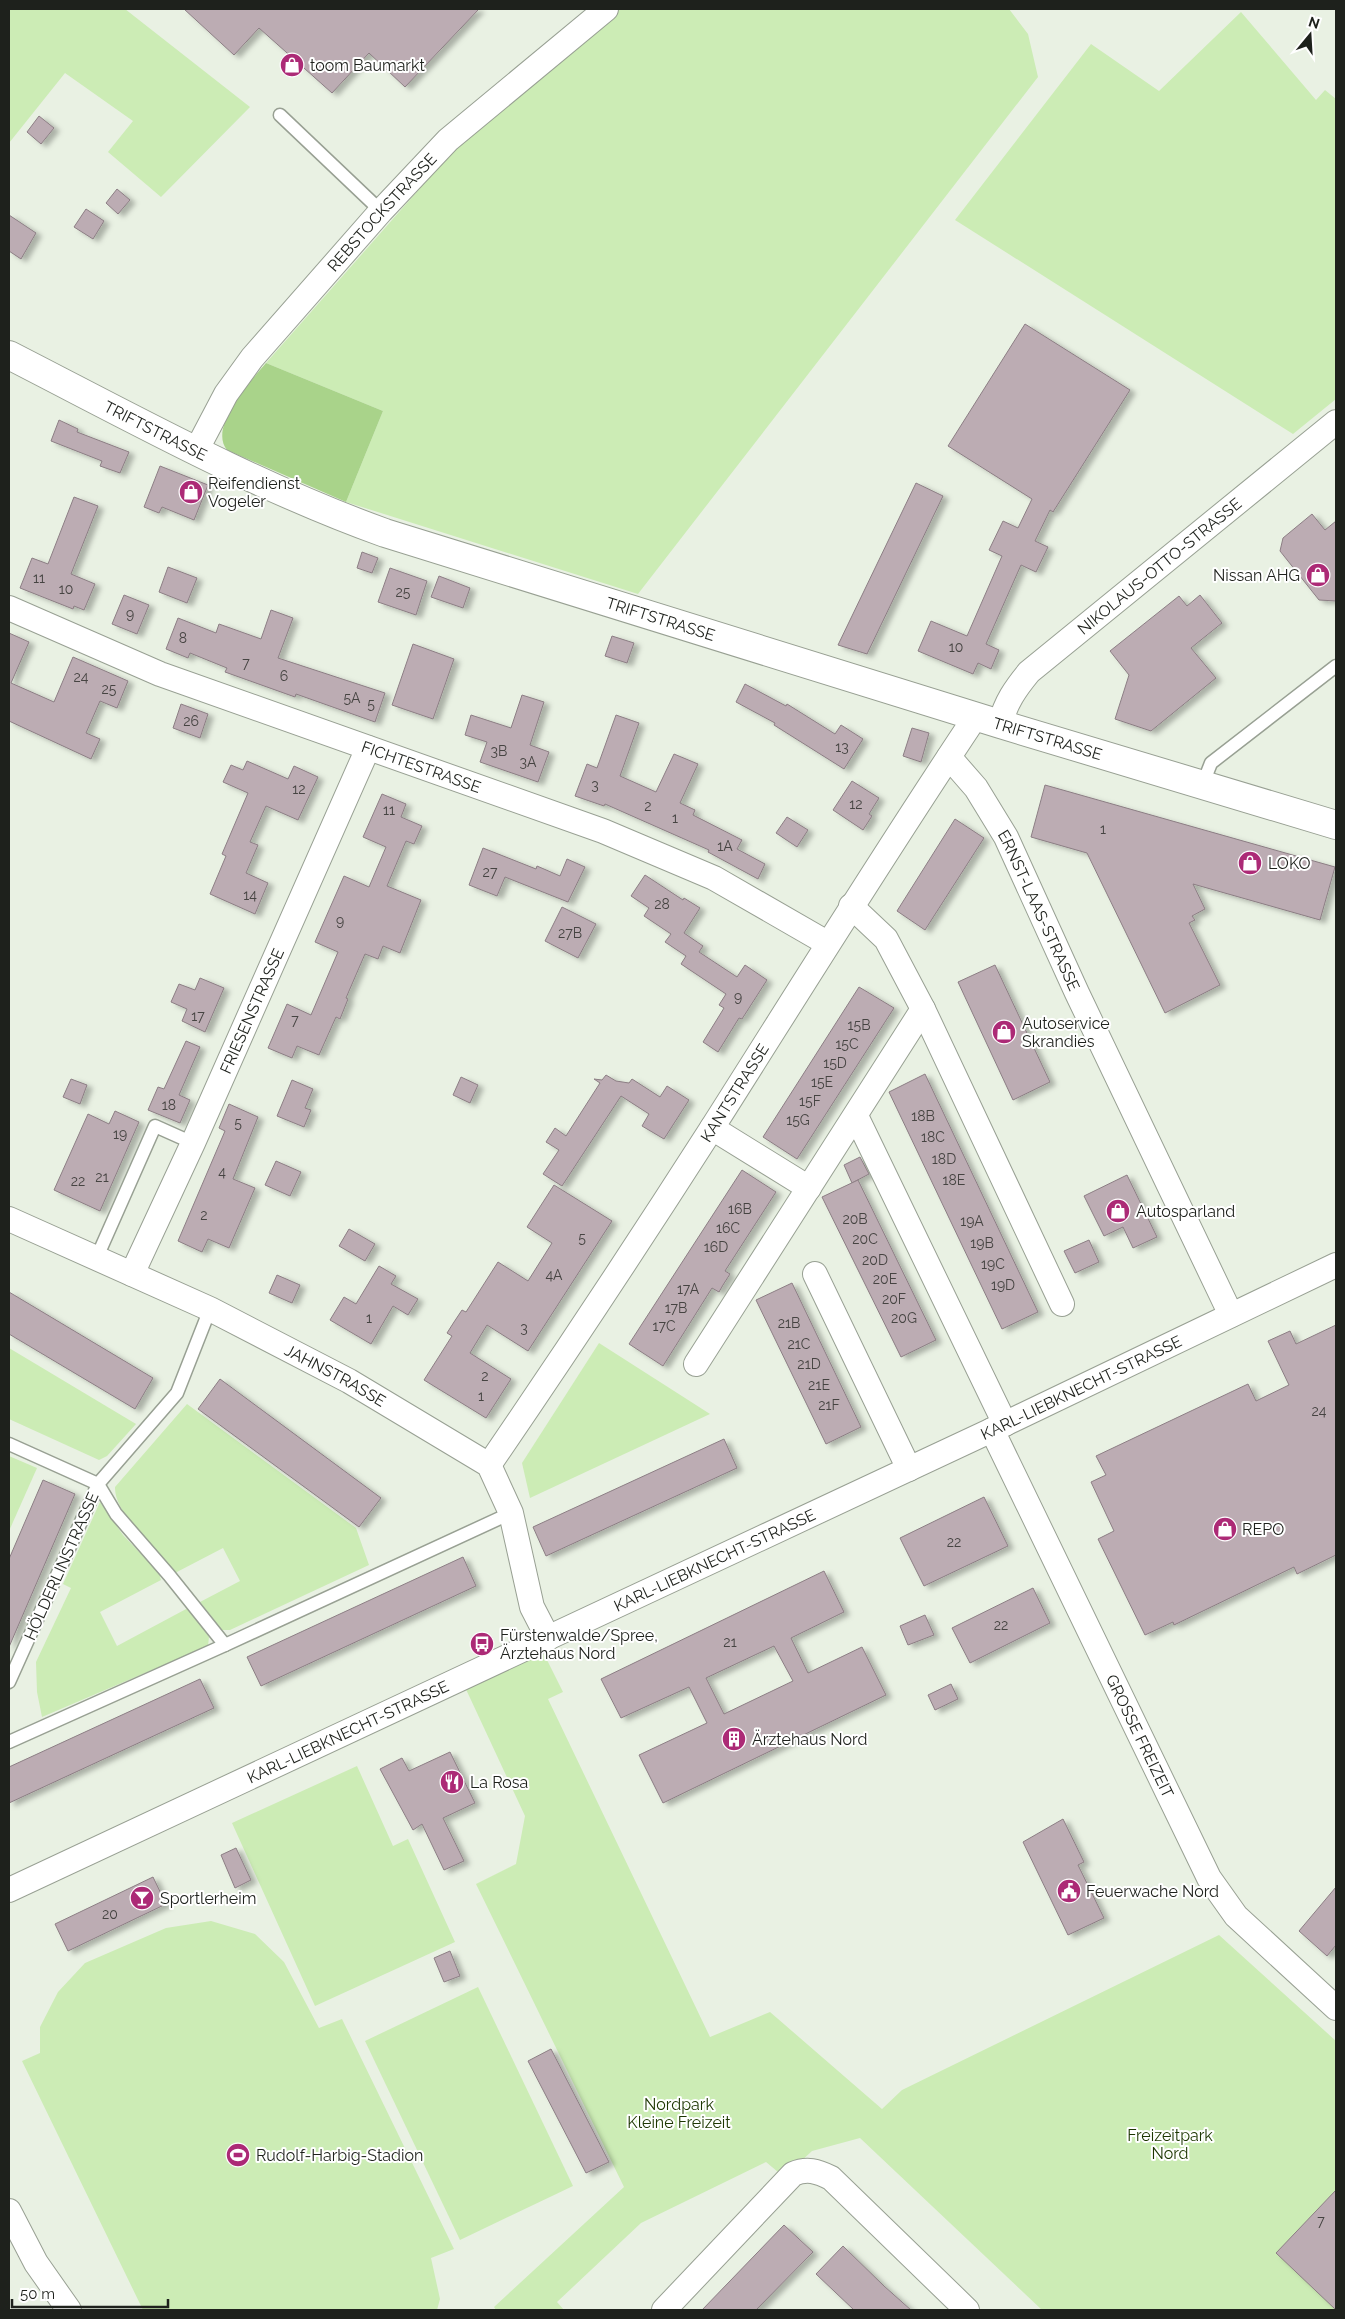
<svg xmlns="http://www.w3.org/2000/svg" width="1345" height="2319" font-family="Raleway,sans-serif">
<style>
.green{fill:#ccecb5}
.water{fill:#a9d38a}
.building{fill:#bcacb3;stroke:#8c7e84;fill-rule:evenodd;filter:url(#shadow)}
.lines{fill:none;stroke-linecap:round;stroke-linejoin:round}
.lane-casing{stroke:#98a093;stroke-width:15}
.street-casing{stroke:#98a093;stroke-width:26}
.primary-casing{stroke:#98a093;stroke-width:30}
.lane{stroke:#fff;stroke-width:12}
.street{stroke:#fff;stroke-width:24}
.primary{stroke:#fff;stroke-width:28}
.labels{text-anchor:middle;stroke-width:4;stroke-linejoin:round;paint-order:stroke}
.number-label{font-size:14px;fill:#464442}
.poi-label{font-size:16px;fill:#1e211c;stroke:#fff;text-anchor:start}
.street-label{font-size:16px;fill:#1e211c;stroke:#fff}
.park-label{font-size:16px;fill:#1c3601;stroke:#fff}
</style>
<defs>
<filter id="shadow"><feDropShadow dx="5.5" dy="3" stdDeviation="2.5" flood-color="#0004"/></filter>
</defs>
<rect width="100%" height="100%" fill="#e9f1e3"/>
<!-- green -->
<g class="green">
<polygon points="10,9 125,9 250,107 161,197 108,152 133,121 65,73 9,143"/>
<polygon points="620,9 1009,9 1028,34 1038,77 638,594 346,502 383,411 266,363 459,144"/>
<polygon points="1241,12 1316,100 1325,90 1336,99 1336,399 1293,434 955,220 1091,44 1159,91"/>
<polygon points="599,1343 710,1414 530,1498 522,1463"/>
<polygon points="9,1348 136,1424 107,1456 99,1460 9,1419"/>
<path d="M 187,1404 L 356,1528 L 369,1565 L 230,1630 L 222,1630 L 200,1602 L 240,1581 L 223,1548 L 175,1573 C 158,1553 114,1514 115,1487 Z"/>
<polygon points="9,1456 37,1468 9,1531"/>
<polygon points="100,1502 123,1535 159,1573 161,1580 100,1612 117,1646 188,1608 209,1637 208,1646 42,1717 37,1692 36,1662 71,1588 63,1584"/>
<polygon points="543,1652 563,1692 548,1699 710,2037 770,2012 882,2109 902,2090 1219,1935 1336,2041 1336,2310 1042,2310 860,2138 812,2151 784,2177 766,2162 641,2223 557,2302 564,2310 496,2310 494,2307 624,2187 476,1884 516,1864 525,1816 464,1685"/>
<polygon points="357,1766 393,1846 408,1839 455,1942 315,2006 232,1823"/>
<polygon points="211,1921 255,1934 284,1962 319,2028 342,2019 454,2249 431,2258 440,2299 437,2310 143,2310 22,2061 40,2053 40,2027 58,1992 85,1963 166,1928"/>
<polygon points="478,1987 573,2186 460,2240 365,2041"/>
</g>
<!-- water -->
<path class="water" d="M 266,363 L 383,411 L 346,502 L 227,450 C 208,427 251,381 266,363 Z"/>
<!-- building -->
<g class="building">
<polygon points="184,9 479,9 405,87 369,53 332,93 259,28 234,55"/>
<polygon points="39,116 54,128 41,144 27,132"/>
<polygon points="117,189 130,200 118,214 106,203"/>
<polygon points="86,209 104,221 93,239 74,227"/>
<polygon points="9,215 36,233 21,259 9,251"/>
<polygon points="1025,324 1130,390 1053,512 1050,510 1035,541 1048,547 1036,572 1021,565 986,644 999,650 991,669 978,663 973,674 918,651 931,621 967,636 1002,556 989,550 1003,521 1018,528 1032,499 948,446"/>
<polygon points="59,420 78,429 77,432 129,452 120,473 100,466 102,461 51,441"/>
<polygon points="160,466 208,485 194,520 162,507 159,513 144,507"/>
<polygon points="916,483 943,496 867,654 838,645"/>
<polygon points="74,497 98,506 71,574 95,584 84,610 74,606 73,609 20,588 32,558 48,564"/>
<polygon points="1312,514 1325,530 1336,521 1336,601 1319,600 1280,551 1283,538"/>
<polygon points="362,552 378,558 372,573 357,568"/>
<polygon points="168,567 197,578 187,603 159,592"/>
<polygon points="390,568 427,581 416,615 378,602"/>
<polygon points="439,576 470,588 463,608 431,597"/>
<polygon points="124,595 149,605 137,634 112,624"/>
<polygon points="1200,595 1222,623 1191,648 1216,678 1151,731 1115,719 1129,675 1110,651 1179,596 1187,606"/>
<polygon points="271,610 293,618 278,658 385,693 375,722 296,694 295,697 225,672 227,668 190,653 188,658 166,649 178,618 216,633 219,624 261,639"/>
<polygon points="9,633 29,642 11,683 54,702 73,657 128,681 117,708 100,701 86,733 100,739 91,759 9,721"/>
<polygon points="612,636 634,643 627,663 605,656"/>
<polygon points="413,644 454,659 433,719 392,705"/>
<polygon points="745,684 786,706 787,704 835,734 841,725 863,739 844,769 774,725 775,723 736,702"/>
<polygon points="522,695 544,702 530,745 549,752 538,782 480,762 487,742 465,735 471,715 511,728"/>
<polygon points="181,704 208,714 200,738 173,728"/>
<polygon points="616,715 639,723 620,776 656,792 674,754 698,764 680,803 695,810 693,815 742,840 737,849 765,864 758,879 708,852 709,850 605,804 604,806 575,796 587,764 597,768"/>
<polygon points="912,728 929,733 921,762 903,756"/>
<polygon points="247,761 288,779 294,766 318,777 298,820 266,806 250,842 258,845 246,873 268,883 255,914 210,894 226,856 222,854 248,793 223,782 231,765 243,770"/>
<polygon points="852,781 879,798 869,814 872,816 863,830 833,810"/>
<polygon points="1045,785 1335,867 1320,920 1193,884 1205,909 1192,916 1195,920 1189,923 1220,985 1165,1013 1087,853 1031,837"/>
<polygon points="382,794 406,804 401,817 422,826 414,844 406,841 387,886 421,900 400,953 383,946 378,959 365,954 346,998 348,999 340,1019 336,1017 319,1055 297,1046 292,1058 268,1048 287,1004 311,1015 338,952 315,942 344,876 369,887 386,847 363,837"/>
<polygon points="787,817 808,830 797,847 776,833"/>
<polygon points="955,819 984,838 925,930 897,911"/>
<polygon points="483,848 536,869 537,866 560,876 567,859 585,867 568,902 505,877 497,896 469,885"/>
<polygon points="645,875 683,900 684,898 700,908 684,933 703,946 699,952 737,977 745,965 767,980 742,1019 739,1018 718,1052 703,1042 724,1008 719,1005 726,994 681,964 686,956 665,942 671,934 644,916 649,908 631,896"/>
<polygon points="562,907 596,924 578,958 545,941"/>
<polygon points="995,965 1050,1082 1013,1100 958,982"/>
<polygon points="200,978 224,988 205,1032 182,1021 187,1009 171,1002 179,984 195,990"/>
<polygon points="859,987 894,1008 797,1159 763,1137"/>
<polygon points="186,1041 200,1047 179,1095 190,1100 180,1123 148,1110 158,1087 164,1089"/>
<polygon points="925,1074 1038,1312 1002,1329 889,1092"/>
<polygon points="606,1075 616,1081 629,1083 632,1079 660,1097 667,1086 689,1100 664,1139 642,1126 649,1114 621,1096 562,1186 543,1174 559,1150 546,1142 555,1128 566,1136 600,1083 594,1079 602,1080"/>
<polygon points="461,1077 478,1085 470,1103 453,1095"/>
<polygon points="71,1079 87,1085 80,1104 63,1097"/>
<polygon points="292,1080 313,1089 305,1108 311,1110 304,1127 277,1116"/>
<polygon points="229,1104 258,1117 233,1179 255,1188 229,1248 208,1239 202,1252 178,1241 225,1131 219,1128"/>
<polygon points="115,1111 139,1122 100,1211 54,1190 88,1114 109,1124"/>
<polygon points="860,1157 869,1174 852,1183 844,1165"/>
<polygon points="276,1161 301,1172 290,1196 265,1185"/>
<polygon points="742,1170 776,1192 725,1271 730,1274 723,1285 719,1292 712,1288 663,1366 629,1344"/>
<polygon points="1127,1175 1157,1237 1133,1248 1123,1227 1104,1236 1084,1196"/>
<polygon points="858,1180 936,1340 901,1357 822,1197"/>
<polygon points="554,1185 612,1221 528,1351 487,1325 470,1353 511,1379 486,1418 424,1380 452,1336 447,1333 454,1322 462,1310 466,1312 498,1262 528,1281 552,1243 527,1227"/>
<polygon points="349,1229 375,1244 365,1261 339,1246"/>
<polygon points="1089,1240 1099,1262 1075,1273 1064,1251"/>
<polygon points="379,1266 396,1276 391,1284 418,1299 408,1315 393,1306 371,1344 330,1320 344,1297 356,1304"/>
<polygon points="277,1275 300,1285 292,1303 269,1293"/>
<polygon points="792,1283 861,1427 826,1444 756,1300"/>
<polygon points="9,1292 153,1378 135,1409 9,1334"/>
<polygon points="1336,1325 1336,1555 1297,1574 1294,1567 1174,1625 1173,1622 1145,1635 1098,1539 1114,1531 1091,1482 1106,1475 1096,1456 1248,1384 1256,1401 1289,1385 1268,1341 1290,1331 1296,1344"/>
<polygon points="220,1379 381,1498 359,1527 198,1409"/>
<polygon points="724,1439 737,1468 546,1556 533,1527"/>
<polygon points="43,1480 75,1494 9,1647 9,1559"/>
<polygon points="984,1497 1008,1546 924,1586 900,1538"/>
<polygon points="463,1557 476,1586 261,1686 247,1657"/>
<path d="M 824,1571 L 844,1612 L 791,1638 L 808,1673 L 862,1647 L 886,1695 L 663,1803 L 639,1755 L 707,1723 L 689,1687 L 621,1718 L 601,1679 ZM 774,1646 L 793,1681 L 724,1714 L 706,1678 Z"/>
<polygon points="1033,1588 1050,1623 970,1663 952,1628"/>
<polygon points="925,1615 934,1635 908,1645 900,1626"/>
<polygon points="200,1679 214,1708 9,1803 9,1767"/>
<polygon points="951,1684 958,1699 935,1710 928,1695"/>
<polygon points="450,1752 475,1803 443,1818 464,1861 444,1870 422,1824 413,1830 380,1769 402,1758 409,1771"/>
<polygon points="1063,1819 1084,1862 1078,1865 1104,1918 1068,1935 1023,1842"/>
<polygon points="236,1848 251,1880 235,1888 221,1855"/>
<polygon points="153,1877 166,1904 68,1951 55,1924"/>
<polygon points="1336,1887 1336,1945 1327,1956 1299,1931"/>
<polygon points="450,1951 460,1976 444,1982 434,1958"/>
<polygon points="551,2049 609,2162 586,2173 528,2061"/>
<polygon points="1336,2190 1336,2310 1276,2253"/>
<polygon points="784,2225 813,2252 756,2310 702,2310"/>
<polygon points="843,2246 884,2286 911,2310 854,2310 816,2274"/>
</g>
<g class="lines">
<!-- lane casing -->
<g class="lane-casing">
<g id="lane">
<polyline points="280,115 381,211"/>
<polyline points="1202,786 1211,763 1336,666"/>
<polyline points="97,1257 155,1126 193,1143"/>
<polyline points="210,1309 177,1393 98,1484 116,1514 169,1575 225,1645"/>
<polyline points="9,1444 98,1484 9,1682"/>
<polyline points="9,1742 225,1645 511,1513"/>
</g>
</g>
<!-- street casing -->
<g class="street-casing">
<g id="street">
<path id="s1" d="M 196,451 L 226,394 L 252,358 L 381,211 L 448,140 L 606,9"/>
<path id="s2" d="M 9,608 L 160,674 L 603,831 L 714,878 L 827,943"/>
<path id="s3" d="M 1000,724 C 1006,702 1015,689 1029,672 L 1336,422"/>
<path id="s4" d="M 949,757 L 976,788 L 1006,837 L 1077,993 L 1231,1315"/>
<polyline points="851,906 886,939 923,1009 1062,1304"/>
<polyline points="856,1116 1005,1424"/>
<polyline points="712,1128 809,1188"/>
<path id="s5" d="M 9,1219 L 210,1309 L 349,1381 L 489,1465 L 511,1513 L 532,1607 L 548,1638"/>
<path id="s6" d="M 132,1274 L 193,1143 L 368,748"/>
<polyline points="815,1274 909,1469"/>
<polyline points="696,1364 923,1009"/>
<path id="s7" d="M 992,1430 L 1209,1878 L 1236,1916 L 1336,2008"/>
<path id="s8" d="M 489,1465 C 565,1354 639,1242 712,1128 C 799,991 885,852 976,716"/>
<path id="s9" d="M 9,1890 L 992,1430 L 1336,1265"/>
<polyline points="9,2211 36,2263 69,2310"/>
<path d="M 664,2310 L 793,2174 C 807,2168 817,2171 831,2178 L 967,2310"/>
</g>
</g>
<!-- primary casing -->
<g class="primary-casing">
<g id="primary">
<path id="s10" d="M 9,355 C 132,418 254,486 385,533 L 1000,724 L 1336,825"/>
</g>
</g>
<!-- lane -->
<use href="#lane" class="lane"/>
<!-- street -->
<use href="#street" class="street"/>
<!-- primary -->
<use href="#primary" class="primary"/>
</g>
<!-- icons -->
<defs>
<g id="shop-disc" transform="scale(1.25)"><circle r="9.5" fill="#ac2a76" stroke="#fff"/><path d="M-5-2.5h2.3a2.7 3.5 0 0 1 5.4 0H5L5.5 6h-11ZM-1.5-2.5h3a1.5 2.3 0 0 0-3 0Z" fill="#fff"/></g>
<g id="bus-disc" transform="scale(1.25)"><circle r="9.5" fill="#ac2a76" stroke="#fff"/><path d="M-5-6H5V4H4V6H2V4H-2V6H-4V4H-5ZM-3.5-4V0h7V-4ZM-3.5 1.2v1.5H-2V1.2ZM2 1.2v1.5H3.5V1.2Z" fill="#fff"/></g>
<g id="building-disc" transform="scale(1.25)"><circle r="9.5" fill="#ac2a76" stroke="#fff"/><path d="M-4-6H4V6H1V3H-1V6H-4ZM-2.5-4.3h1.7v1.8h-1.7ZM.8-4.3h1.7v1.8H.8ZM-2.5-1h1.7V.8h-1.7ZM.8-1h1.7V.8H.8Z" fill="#fff"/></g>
<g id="restaurant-disc" transform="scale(1.25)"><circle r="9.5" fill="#ac2a76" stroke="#fff"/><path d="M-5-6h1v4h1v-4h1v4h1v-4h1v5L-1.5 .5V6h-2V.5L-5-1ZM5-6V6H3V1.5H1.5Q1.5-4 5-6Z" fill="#fff"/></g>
<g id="civic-disc" transform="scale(1.25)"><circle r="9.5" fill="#ac2a76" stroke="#fff"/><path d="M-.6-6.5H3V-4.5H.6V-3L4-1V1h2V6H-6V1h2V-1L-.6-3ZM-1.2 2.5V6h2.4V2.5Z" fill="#fff"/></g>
<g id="bar-disc" transform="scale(1.25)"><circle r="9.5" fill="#ac2a76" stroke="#fff"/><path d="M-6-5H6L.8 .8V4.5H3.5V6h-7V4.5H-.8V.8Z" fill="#fff"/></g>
<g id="stadium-disc" transform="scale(1.25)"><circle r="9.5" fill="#ac2a76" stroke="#fff"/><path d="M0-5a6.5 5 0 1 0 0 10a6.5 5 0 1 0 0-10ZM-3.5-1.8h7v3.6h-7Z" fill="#fff"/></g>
</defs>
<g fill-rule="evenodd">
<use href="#shop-disc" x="292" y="65"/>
<use href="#shop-disc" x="191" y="492"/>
<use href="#shop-disc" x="1318" y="575"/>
<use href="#shop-disc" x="1250" y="863"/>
<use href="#shop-disc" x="1004" y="1032"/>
<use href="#shop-disc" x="1118" y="1211"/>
<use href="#shop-disc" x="1225" y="1529"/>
<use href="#bus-disc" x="482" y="1644"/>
<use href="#building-disc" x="734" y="1739"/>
<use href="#restaurant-disc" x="452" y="1782"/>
<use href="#civic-disc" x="1069" y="1891"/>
<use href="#bar-disc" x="142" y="1898"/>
<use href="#stadium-disc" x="238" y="2155"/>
</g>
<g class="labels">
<!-- number labels -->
<g class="number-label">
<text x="39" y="583">11</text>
<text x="66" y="594">10</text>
<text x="403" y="597">25</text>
<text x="130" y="619">9</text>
<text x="183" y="643">8</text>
<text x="956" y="652">10</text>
<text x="246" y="668">7</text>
<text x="284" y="681">6</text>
<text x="81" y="682">24</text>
<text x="109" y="694">25</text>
<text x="352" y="703">5A</text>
<text x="371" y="709">5</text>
<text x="191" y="726">26</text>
<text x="842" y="752">13</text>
<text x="499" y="756">3B</text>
<text x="528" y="767">3A</text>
<text x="595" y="790">3</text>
<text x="299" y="794">12</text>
<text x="856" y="809">12</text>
<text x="648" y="811">2</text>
<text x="389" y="815">11</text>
<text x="675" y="823">1</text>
<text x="1103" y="834">1</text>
<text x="725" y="851">1A</text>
<text x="490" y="877">27</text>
<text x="250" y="900">14</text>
<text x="662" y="909">28</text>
<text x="340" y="926">9</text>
<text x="570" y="938">27B</text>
<text x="738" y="1002">9</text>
<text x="198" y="1021">17</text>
<text x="295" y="1025">7</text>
<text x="859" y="1030">15B</text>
<text x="847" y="1049">15C</text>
<text x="835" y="1068">15D</text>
<text x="822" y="1087">15E</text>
<text x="810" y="1106">15F</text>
<text x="169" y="1110">18</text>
<text x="923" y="1121">18B</text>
<text x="798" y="1125">15G</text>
<text x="238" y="1128">5</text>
<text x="120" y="1139">19</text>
<text x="933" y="1142">18C</text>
<text x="944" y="1164">18D</text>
<text x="222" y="1177">4</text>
<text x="102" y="1182">21</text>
<text x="954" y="1185">18E</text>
<text x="78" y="1186">22</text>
<text x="740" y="1214">16B</text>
<text x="204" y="1220">2</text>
<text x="855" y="1224">20B</text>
<text x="972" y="1226">19A</text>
<text x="728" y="1233">16C</text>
<text x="582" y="1243">5</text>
<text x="865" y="1244">20C</text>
<text x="982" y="1248">19B</text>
<text x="716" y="1252">16D</text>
<text x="875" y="1265">20D</text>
<text x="993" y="1269">19C</text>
<text x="554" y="1280">4A</text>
<text x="885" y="1284">20E</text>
<text x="1003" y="1290">19D</text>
<text x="688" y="1294">17A</text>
<text x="894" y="1304">20F</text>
<text x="676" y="1313">17B</text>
<text x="369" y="1323">1</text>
<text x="904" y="1323">20G</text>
<text x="789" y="1328">21B</text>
<text x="664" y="1331">17C</text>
<text x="524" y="1333">3</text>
<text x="799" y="1349">21C</text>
<text x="809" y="1369">21D</text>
<text x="485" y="1381">2</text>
<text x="819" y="1390">21E</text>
<text x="481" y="1401">1</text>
<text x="829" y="1410">21F</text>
<text x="1319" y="1416">24</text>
<text x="954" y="1547">22</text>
<text x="1001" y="1630">22</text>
<text x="730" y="1647">21</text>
<text x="110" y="1919">20</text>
<text x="1321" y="2226">7</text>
</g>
<!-- poi labels -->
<g class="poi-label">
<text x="310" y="71">toom Baumarkt</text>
<text x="208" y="489">Reifendienst<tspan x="208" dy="18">Vogeler</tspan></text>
<text x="1300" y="581" text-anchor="end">Nissan AHG</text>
<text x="1268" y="869">LOKO</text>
<text x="1022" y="1029">Autoservice<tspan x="1022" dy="18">Skrandies</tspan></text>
<text x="1136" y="1217">Autosparland</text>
<text x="1242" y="1535">REPO</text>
<text x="500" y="1641">Fürstenwalde/Spree,<tspan x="500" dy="18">Ärztehaus Nord</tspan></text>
<text x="752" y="1745">Ärztehaus Nord</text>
<text x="470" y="1788">La Rosa</text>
<text x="1086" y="1897">Feuerwache Nord</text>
<text x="160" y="1904">Sportlerheim</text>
<text x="256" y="2161">Rudolf-Harbig-Stadion</text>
</g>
<!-- street labels -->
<g class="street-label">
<text dy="6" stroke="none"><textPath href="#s1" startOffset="304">REBSTOCKSTRASSE</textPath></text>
<text dy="6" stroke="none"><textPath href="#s10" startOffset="165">TRIFTSTRASSE</textPath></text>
<text dy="6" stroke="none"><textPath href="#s3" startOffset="228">NIKOLAUS-OTTO-STRASSE</textPath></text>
<text dy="6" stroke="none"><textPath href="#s10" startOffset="705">TRIFTSTRASSE</textPath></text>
<text dy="6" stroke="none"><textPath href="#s10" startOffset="1110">TRIFTSTRASSE</textPath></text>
<text dy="6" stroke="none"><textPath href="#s2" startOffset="442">FICHTESTRASSE</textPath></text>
<text dy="6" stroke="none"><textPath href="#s4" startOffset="179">ERNST-LAAS-STRASSE</textPath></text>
<text dy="6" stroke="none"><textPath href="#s6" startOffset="289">FRIESENSTRASSE</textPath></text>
<text dy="6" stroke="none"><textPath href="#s8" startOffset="446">KANTSTRASSE</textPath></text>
<text dy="6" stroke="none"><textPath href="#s5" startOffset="362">JAHNSTRASSE</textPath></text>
<text dy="6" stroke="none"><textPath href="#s9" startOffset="1184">KARL-LIEBKNECHT-STRASSE</textPath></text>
<text dy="6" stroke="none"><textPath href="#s9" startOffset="779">KARL-LIEBKNECHT-STRASSE</textPath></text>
<text transform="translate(61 1566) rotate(-66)" y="6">HÖLDERLINSTRASSE</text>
<text dy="6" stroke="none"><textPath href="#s9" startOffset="374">KARL-LIEBKNECHT-STRASSE</textPath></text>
<text dy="6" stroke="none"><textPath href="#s7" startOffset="340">GROSSE FREIZEIT</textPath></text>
</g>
<!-- park labels -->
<g class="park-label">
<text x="679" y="2110">Nordpark<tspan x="679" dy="18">Kleine Freizeit</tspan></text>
<text x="1170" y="2141">Freizeitpark<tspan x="1170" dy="18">Nord</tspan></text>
</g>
</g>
<!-- border -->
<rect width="1345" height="2319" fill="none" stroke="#1e211c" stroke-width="20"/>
<!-- north arrow -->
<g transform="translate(1310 35) rotate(18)" stroke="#ffffff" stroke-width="4" paint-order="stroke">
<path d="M0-4L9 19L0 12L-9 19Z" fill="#1e211c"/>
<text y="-8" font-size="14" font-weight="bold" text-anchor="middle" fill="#1e211c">N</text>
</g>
<!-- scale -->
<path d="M12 2299v8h156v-8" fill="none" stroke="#1e211c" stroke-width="2.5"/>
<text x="20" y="2299" font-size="15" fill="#1e211c" stroke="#ffffff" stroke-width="4" paint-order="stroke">50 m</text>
</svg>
